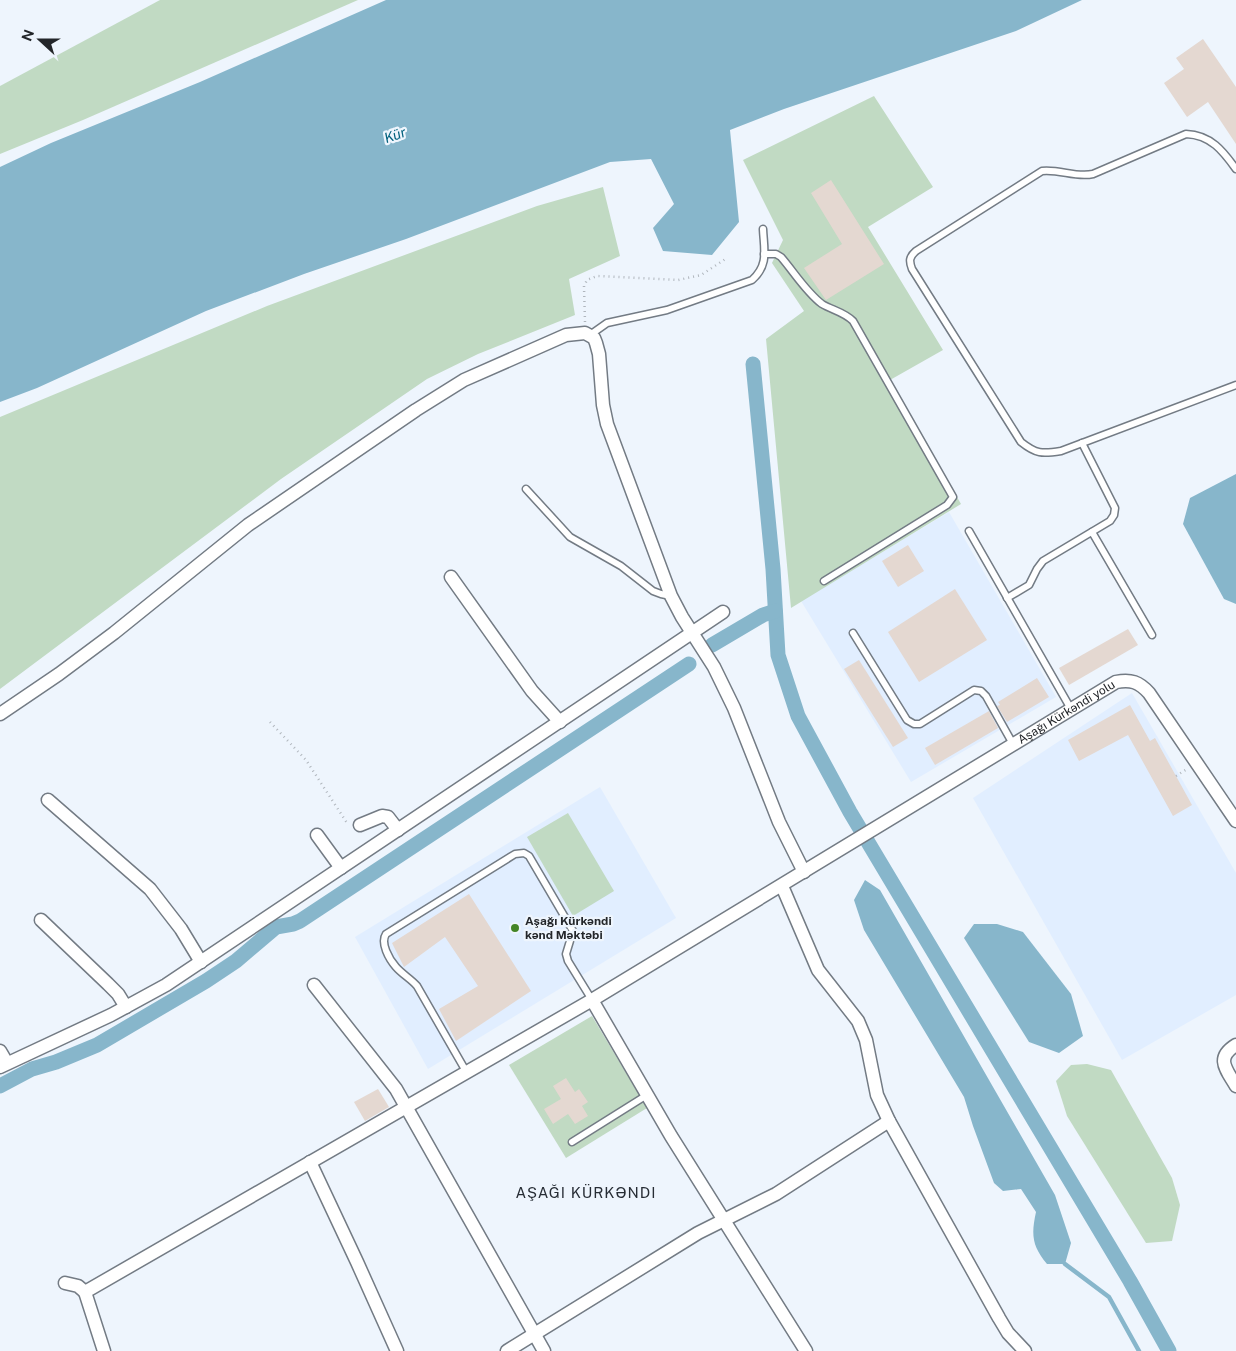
<svg xmlns="http://www.w3.org/2000/svg" width="1236" height="1351" font-family="'Public Sans',sans-serif">
<style>
.built{fill:#e1eeff}
.green{fill:#c1dac3}
.water{fill:#87b6cb}
.lines{fill:none;stroke-linecap:round;stroke-linejoin:round}
.stream{stroke:#87b6cb;stroke-width:4.5}
.canal{stroke:#87b6cb;stroke-width:15}
.building{fill:#e4d8d1}
.service-casing{stroke:#737b84;stroke-width:9}
.minor-casing{stroke:#737b84;stroke-width:15}
.path{stroke:#b0b6bd;stroke-width:2.5;stroke-dasharray:1 4;stroke-linecap:butt}
.service{stroke:#fff;stroke-width:6}
.minor{stroke:#fff;stroke-width:12}
.poi-dot{fill:#448526;stroke:#eef5fd;stroke-width:2}
.labels{text-anchor:middle;stroke-width:4.5;stroke-linejoin:round;paint-order:stroke}
.street-label{font-size:12px;fill:#23262a;stroke:#eef5fd}
.poi-label{font-size:12px;font-weight:bold;fill:#23262a;stroke:#eef5fd;text-anchor:start}
.water-label{font-size:14px;font-style:italic;fill:#01607d;stroke:#eef5fd}
.quarter-label{font-size:15px;letter-spacing:1px;fill:#272d35;stroke:#eef5fd}
</style>
<rect width="100%" height="100%" fill="#eef5fd"/>
<!-- built -->
<g class="built">
<polygon points="949,512 1056,697 911,782 801,601"/>
<polygon points="1132,693 1236,873 1236,995 1122,1060 973,798"/>
<polygon points="600,787 676,918 428,1069 355,937"/>
</g>
<!-- green -->
<g class="green">
<polygon points="160,0 358,0 83,120 0,154 0,86"/>
<polygon points="874,96 933,187 868,227 943,350 890,380 961,504 791,608 766,339 804,311 772,263 783,240 743,160"/>
<polygon points="603,187 620,256 569,279 575,315 478,354 427,379 281,479 0,689 0,417 267,306 537,206"/>
<polygon points="568,813 614,891 573,916 527,837"/>
<polygon points="592,1016 647,1108 566,1158 509,1065"/>
<polygon points="1087,1064 1111,1070 1172,1178 1180,1205 1172,1241 1146,1243 1067,1116 1056,1081 1071,1065"/>
</g>
<!-- water -->
<g class="water">
<polygon points="386,0 1082,0 1016,31 784,109 730,130 739,222 712,255 663,251 653,228 674,204 651,159 610,162 406,239 304,274 206,311 37,388 0,402 0,167 51,143 200,82"/>
<polygon points="1236,474 1236,604 1224,599 1183,524 1190,498"/>
<path d="M 865,880 L 880,890 L 1055,1195 L 1071,1243 L 1065,1264 L 1047,1264 C 1032,1246 1031,1235 1036,1212 L 1021,1189 L 1003,1191 L 994,1183 L 973,1126 L 964,1097 L 864,930 L 854,900 Z"/>
<polygon points="974,924 997,924 1023,932 1071,994 1083,1036 1059,1053 1029,1042 964,938"/>
</g>
<g class="lines">
<!-- stream -->
<polyline class="stream" points="1065,1264 1109,1297 1139,1351"/>
<!-- canal -->
<g class="canal">
<polyline points="753,364 773,569 778,655 798,716 850,812 1130,1281 1169,1351"/>
<polyline points="712,645 763,615 775,611"/>
<polyline points="0,1086 32,1069 56,1062 97,1045 206,981 236,961 276,927 293,924 300,921 689,664"/>
</g>
</g>
<!-- building -->
<g class="building">
<polygon points="1203,39 1236,87 1236,144 1208,102 1187,117 1164,83 1184,69 1176,58"/>
<polygon points="831,180 884,264 826,300 804,268 842,244 811,193"/>
<polygon points="908,545 924,571 898,587 882,561"/>
<polygon points="955,589 987,640 919,682 888,632"/>
<polygon points="1128,629 1138,645 1069,685 1059,668"/>
<polygon points="859,660 908,738 893,747 844,669"/>
<polygon points="1037,678 1049,697 1007,722 997,706 1000,705 998,702"/>
<polygon points="1130,705 1150,741 1155,738 1192,805 1173,816 1128,735 1079,761 1068,740"/>
<polygon points="989,711 998,728 935,765 925,748"/>
<polygon points="469,894 531,991 456,1041 439,1009 478,986 445,937 404,967 392,943"/>
<polygon points="566,1078 575,1092 579,1089 588,1102 582,1106 588,1116 575,1124 568,1114 553,1124 544,1109 561,1099 553,1086"/>
<polygon points="378,1089 389,1107 365,1121 354,1102"/>
</g>
<g class="lines">
<!-- service casing -->
<g class="service-casing">
<g id="service">
<path d="M 1236,169 C 1223,151 1211,135 1186,134 L 1093,174 C 1076,178 1060,169 1042,171 L 916,251 C 909,257 909,261 912,269 L 1021,442 C 1036,454 1042,454 1061,451 L 1236,385"/>
<path d="M 764,254 L 776,254 L 781,257 C 794,272 806,292 822,304 C 832,310 844,312 853,321 L 953,497 L 947,505 L 824,581"/>
<path d="M 590,335 L 607,323 L 667,310 L 752,280 C 769,265 764,250 763,229"/>
<polyline points="526,489 570,537 621,566 653,591 661,594 671,596"/>
<polyline points="969,531 1071,709"/>
<polyline points="1092,532 1152,635"/>
<polyline points="1007,598 1029,585 1037,569 1043,561 1110,521 1114,515 1115,508 1082,443"/>
<polyline points="853,633 907,720 914,724 920,724 974,690 981,691 986,696 1013,744"/>
<path d="M 467,1073 L 417,986 C 411,979 402,974 396,967 C 389,959 380,943 386,934 L 515,854 L 524,853 L 529,856 L 573,931 L 566,954 L 568,961 L 592,1000"/>
<polyline points="572,1142 647,1095"/>
</g>
</g>
<!-- minor casing -->
<g class="minor-casing">
<g id="minor">
<polyline points="451,577 532,691 560,722"/>
<polyline points="0,714 59,674 114,633 248,525 416,410 464,380 566,335 585,333 594,338 596,343 599,354 603,405 607,424 671,596 682,617 714,667 734,708 779,822 804,872"/>
<polyline points="48,800 150,889 181,929 201,962"/>
<polyline points="360,825 382,816 388,817 398,830"/>
<polyline points="317,835 341,868"/>
<polyline points="782,886 818,970 858,1021 866,1040 877,1095 889,1121 999,1318 1008,1333 1025,1351"/>
<polyline points="41,920 108,984 118,994 126,1007"/>
<polyline points="314,985 396,1089 544,1351"/>
<polyline points="592,1000 671,1136 806,1351"/>
<path d="M 1236,1045 C 1215,1058 1226,1069 1236,1086"/>
<polyline points="0,1051 7,1063"/>
<polyline points="0,1067 111,1015 166,985 723,612"/>
<polyline points="310,1162 357,1262 397,1351"/>
<polyline points="65,1283 78,1286 85,1292"/>
<path id="s1" d="M 104,1351 L 85,1292 L 592,1000 L 1116,682 C 1131,679 1139,682 1149,693 L 1236,821"/>
<polyline points="507,1351 698,1233 776,1194 889,1121"/>
</g>
</g>
<!-- path -->
<g class="path">
<polyline points="585,322 584,286 587,280 597,276 678,280 701,275 727,258"/>
<polyline points="270,722 306,760 347,823"/>
<polyline points="1176,776 1187,769"/>
</g>
<!-- service -->
<use href="#service" class="service"/>
<!-- minor -->
<use href="#minor" class="minor"/>
</g>
<!-- markers -->
<circle class="poi-dot" cx="515" cy="928" r="5"/>
<g class="labels">
<!-- street labels -->
<g class="street-label">
<text dy="4" stroke="none"><textPath href="#s1" startOffset="1202">Aşağı Kürkəndi yolu</textPath></text>
</g>
<!-- poi labels -->
<g class="poi-label">
<text x="525" y="925">Aşağı Kürkəndi<tspan x="525" dy="14">kənd Məktəbi</tspan></text>
</g>
<!-- water labels -->
<g class="water-label">
<text transform="translate(395 135) rotate(-19)" y="5">Kür</text>
</g>
<!-- quarter labels -->
<g class="quarter-label">
<text x="586" y="1198">AŞAĞI KÜRKƏNDI</text>
</g>
</g>
<!-- north arrow -->
<g transform="translate(40 40) rotate(291)" stroke="#eef5fd" stroke-width="4" paint-order="stroke">
<path d="M0-4L9 19L0 12L-9 19Z" fill="#23262a"/>
<text y="-8" font-size="14" font-weight="bold" text-anchor="middle" fill="#23262a">N</text>
</g>
</svg>
